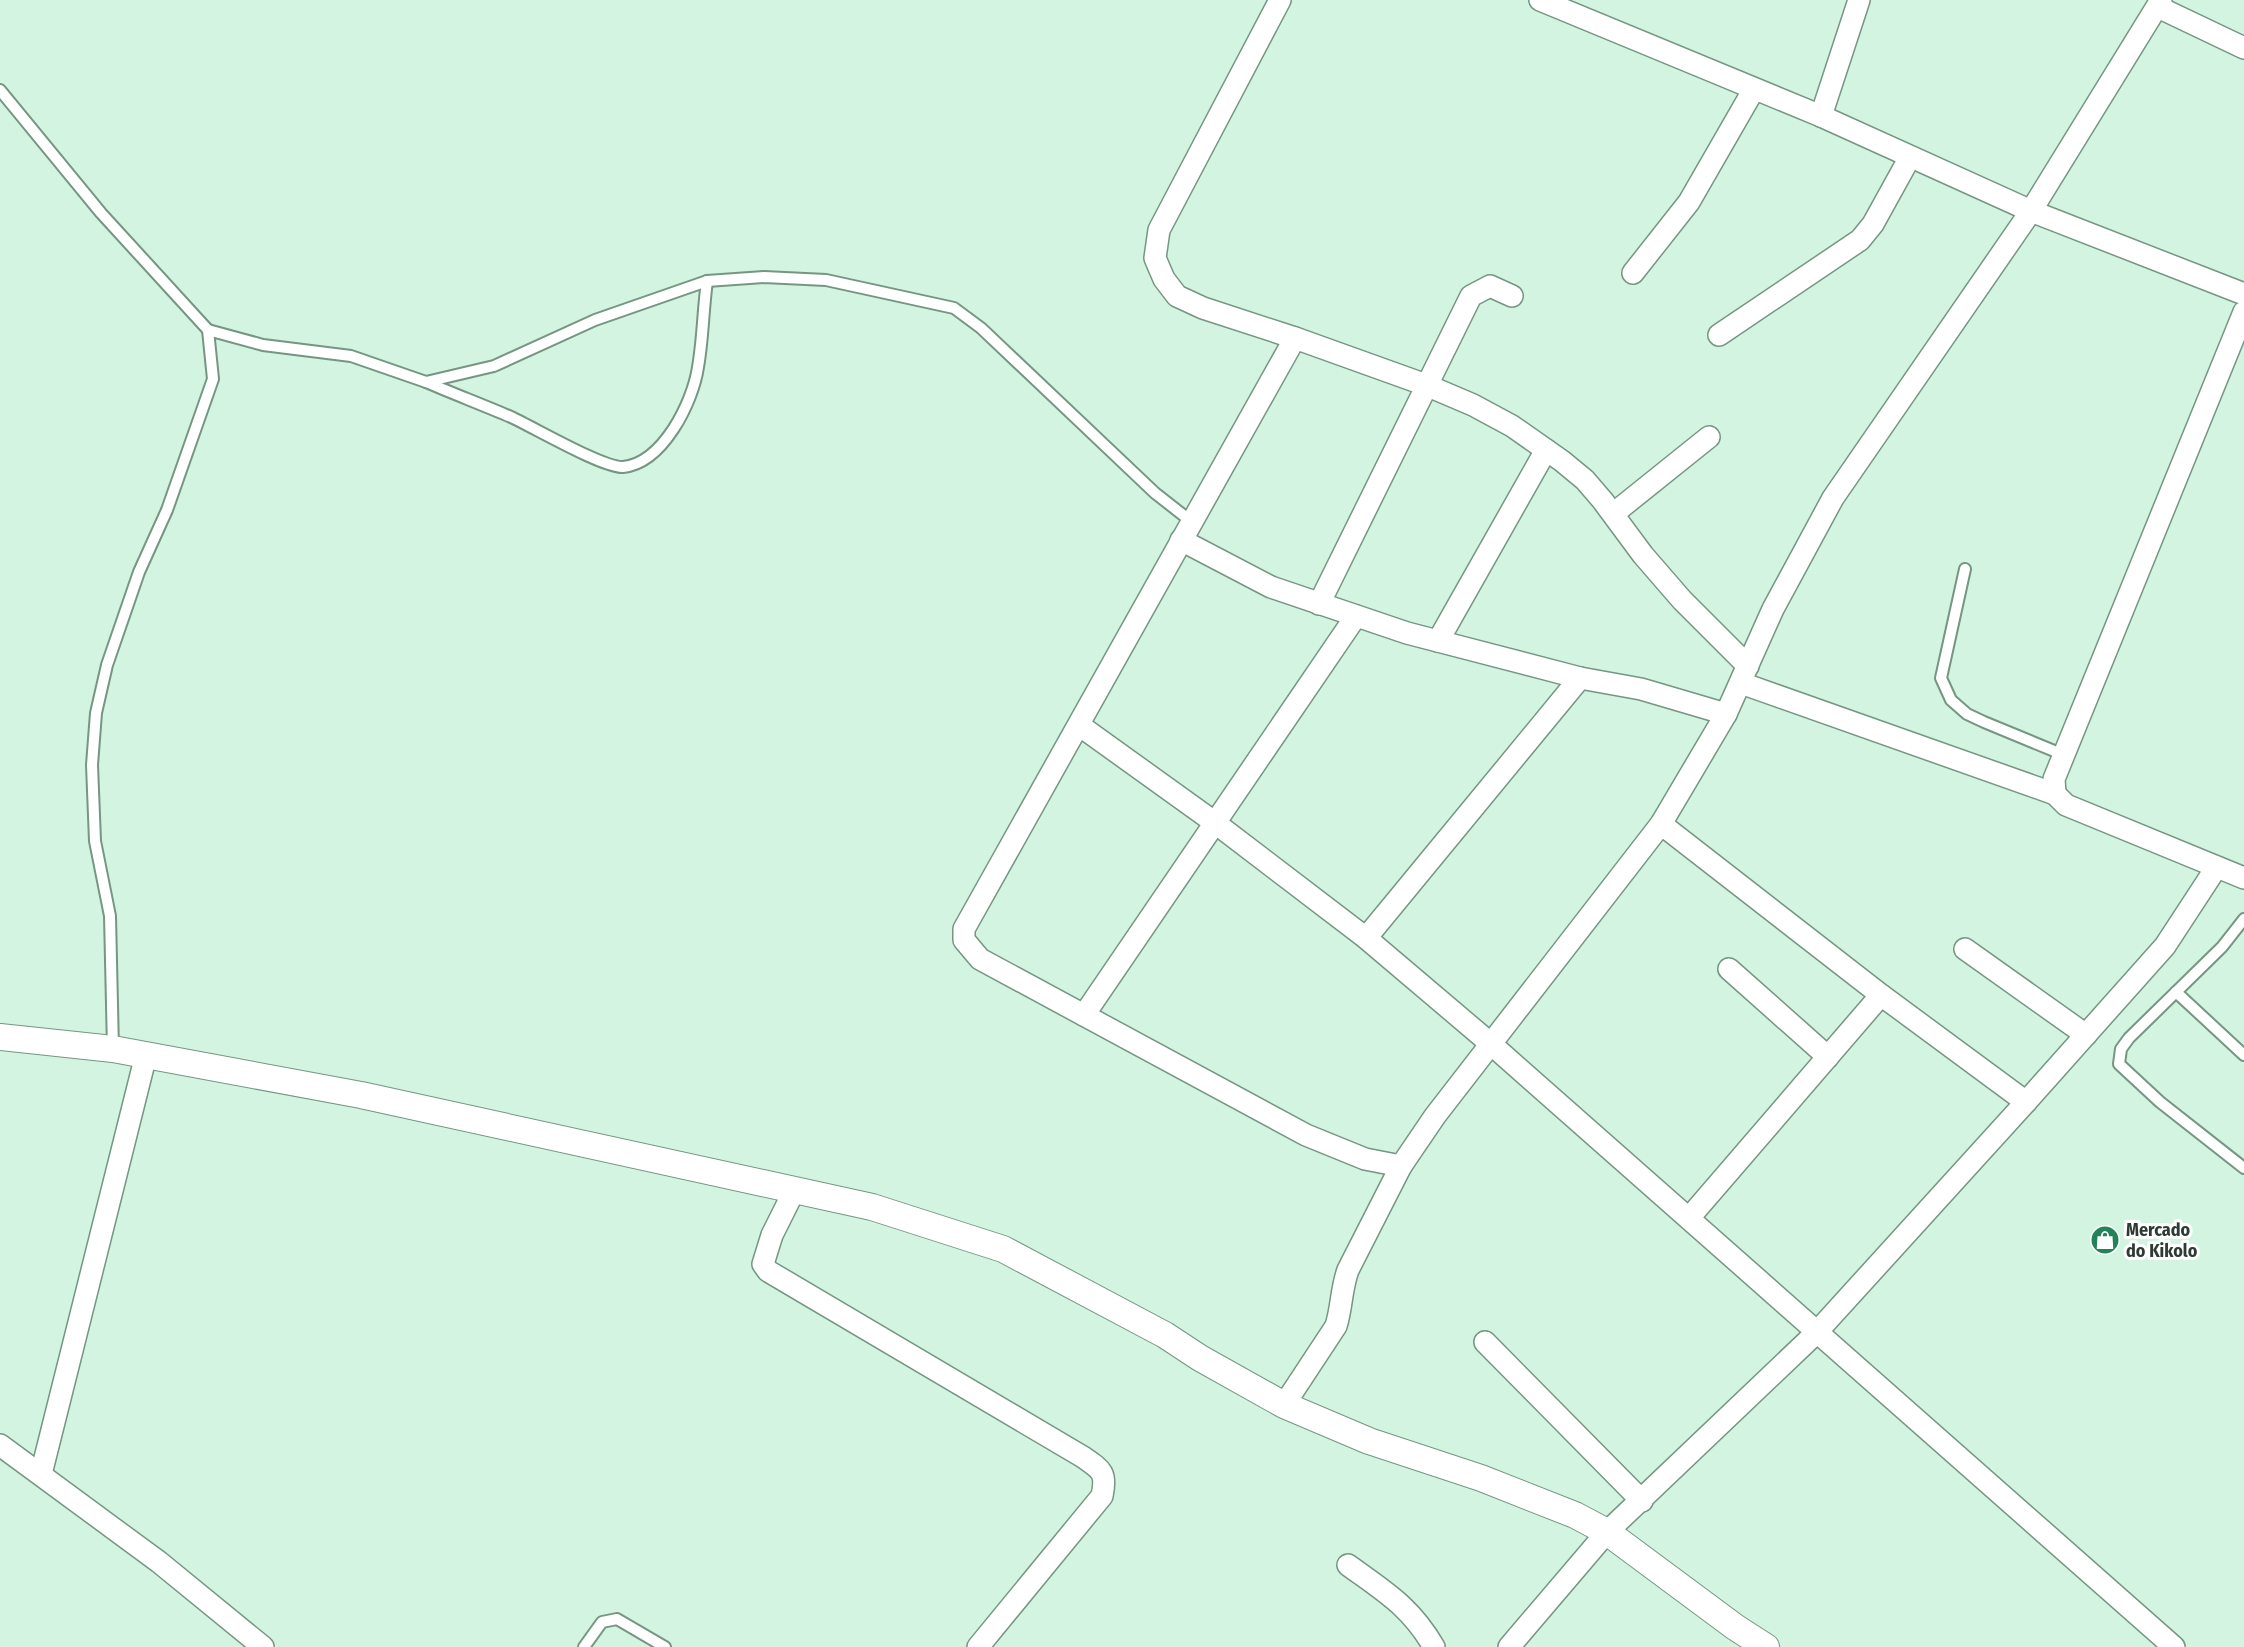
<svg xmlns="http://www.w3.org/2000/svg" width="2244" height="1647" font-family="'Fira Sans Condensed',sans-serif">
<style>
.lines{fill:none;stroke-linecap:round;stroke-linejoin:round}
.service-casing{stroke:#769583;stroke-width:14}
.minor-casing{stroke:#769583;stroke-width:24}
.tertiary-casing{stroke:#769583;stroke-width:28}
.service{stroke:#fff;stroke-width:10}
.minor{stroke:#fff;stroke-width:21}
.tertiary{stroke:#fff;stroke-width:26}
.labels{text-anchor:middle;stroke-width:6;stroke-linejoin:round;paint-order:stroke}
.poi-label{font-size:18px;font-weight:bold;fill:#2e3b34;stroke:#fff;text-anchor:start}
</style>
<rect width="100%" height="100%" fill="#d2f4e1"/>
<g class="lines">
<!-- service casing -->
<g class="service-casing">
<g id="service">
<polyline points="0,90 101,213 208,330"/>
<path d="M 426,382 C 454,394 483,405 511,417 C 533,427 603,468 623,467 C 663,463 693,402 698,367 C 703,339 703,310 707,281"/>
<polyline points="1965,569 1941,678 1951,700 1967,714 1984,722 2064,755"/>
<polyline points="2244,919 2222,947 2129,1038 2121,1049 2119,1064 2160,1102 2244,1168"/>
<polyline points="2176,992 2244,1055"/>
<polyline points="113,1049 110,916 95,841 92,765 96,713 107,665 139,572 167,510 213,379 208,330 263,345 351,356 426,382 494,366 595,320 707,281 764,277 826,280 954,308 981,328 1155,493 1192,522"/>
<polyline points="584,1647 602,1622 617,1619 665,1647"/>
</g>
</g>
<!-- minor casing -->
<g class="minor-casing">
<g id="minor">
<polyline points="1280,0 1159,230 1155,258 1164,279 1177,296 1203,308 1295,338 1426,385 1473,405 1512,426 1562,461 1585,480 1603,501 1643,555 1682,600 1748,666"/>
<polyline points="1540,0 1821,116 2031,211 2244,294"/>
<polyline points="2158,7 2244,48"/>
<polyline points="1821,116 1859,0"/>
<polyline points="1633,273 1689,202 1754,89"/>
<polyline points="1719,335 1860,240 1873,224 1910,157"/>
<polyline points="1295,338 964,929 964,940 980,959 1306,1135 1365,1159 1401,1166 1435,1116 1661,824 1726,714 1773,609 1833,498 2031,211 2161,0"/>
<polyline points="1613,514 1709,437"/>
<polyline points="1181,540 1271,587 1407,633 1580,678 1641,689 1726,714"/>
<polyline points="1319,604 1471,296 1490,286 1512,296"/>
<polyline points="1438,641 1546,450"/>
<polyline points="1741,683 2055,794 2066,805 2244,878"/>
<polyline points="1079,725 1214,822 1366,938 1491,1044 2174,1647"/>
<polyline points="2055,794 2054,779 2244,312"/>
<polyline points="1661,824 1881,995 2026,1102"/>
<polyline points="1366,938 1580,678"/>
<polyline points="1965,949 2086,1035"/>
<polyline points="1729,969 1828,1057"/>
<polyline points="1084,1015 1356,616"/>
<path d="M 794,1191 L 772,1235 L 763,1264 L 768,1271 L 1083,1457 C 1102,1470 1107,1473 1102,1496 L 978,1647"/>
<polyline points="1689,1218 1881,995"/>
<polyline points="1485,1342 1642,1501"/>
<path d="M 1284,1405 L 1336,1326 C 1342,1307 1341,1289 1348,1270 L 1401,1166"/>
<polyline points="0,1445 159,1562 263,1647"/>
<polyline points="41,1474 146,1055"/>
<path d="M 1348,1565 C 1385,1592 1410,1606 1434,1647"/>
<polyline points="1509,1647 1607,1532 1816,1333 2026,1102 2165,946 2216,868"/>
</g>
</g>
<!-- tertiary casing -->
<g class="tertiary-casing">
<polyline id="tertiary" points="0,1037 113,1049 361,1095 872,1207 1003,1249 1165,1335 1200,1358 1284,1405 1369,1441 1481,1478 1575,1515 1607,1532 1735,1627 1766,1647"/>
</g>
<!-- service -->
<use href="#service" class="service"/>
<!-- minor -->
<use href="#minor" class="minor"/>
<!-- tertiary -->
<use href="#tertiary" class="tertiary"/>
</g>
<!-- icons -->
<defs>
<g id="shop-disc" transform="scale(1.5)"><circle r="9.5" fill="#24825a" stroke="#fff"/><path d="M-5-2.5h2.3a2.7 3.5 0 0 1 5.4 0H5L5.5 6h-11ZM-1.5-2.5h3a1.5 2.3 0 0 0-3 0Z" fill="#fff"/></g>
</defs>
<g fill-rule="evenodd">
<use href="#shop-disc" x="2105" y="1240"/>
</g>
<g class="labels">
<!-- poi labels -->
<g class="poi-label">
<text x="2126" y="1236">Mercado<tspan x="2126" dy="21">do Kikolo</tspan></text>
</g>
</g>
</svg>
